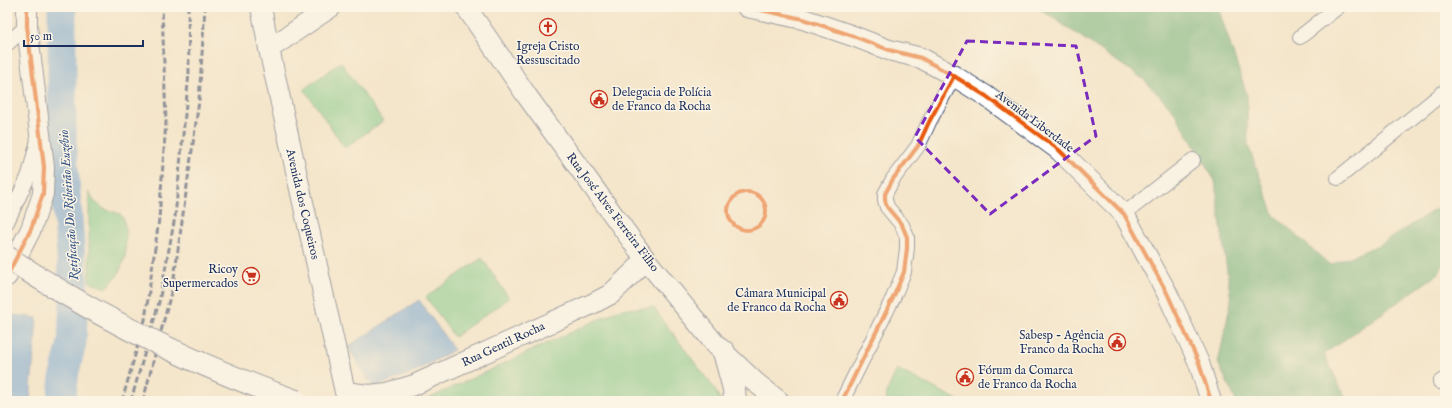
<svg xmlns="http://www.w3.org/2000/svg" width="1452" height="408" font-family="'IM FELL English',serif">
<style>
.green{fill:#79ca8b;stroke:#4a7c74}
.forest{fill:#62ae77;stroke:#3e6e6a}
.water{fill:#6ba3da;stroke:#43699c}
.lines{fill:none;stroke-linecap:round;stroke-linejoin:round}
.river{stroke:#6ba3da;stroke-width:29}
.street-casing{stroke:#3c4a6e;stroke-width:16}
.secondary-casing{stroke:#3c4a6e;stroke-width:22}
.primary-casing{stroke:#3c4a6e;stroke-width:24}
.street{stroke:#fff;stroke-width:14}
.secondary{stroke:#fff;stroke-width:20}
.primary{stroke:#fff;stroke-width:22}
.rail{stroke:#1b2f5e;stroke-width:3;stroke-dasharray:6 3;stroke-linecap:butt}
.primary-bridge-casing{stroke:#3c4a6e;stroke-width:24;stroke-linecap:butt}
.primary-bridge{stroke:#fff;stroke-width:22}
.cycleway-casing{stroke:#fcf5e5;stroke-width:6}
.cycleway{stroke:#e8590c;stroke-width:4}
.marked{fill:none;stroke:#7b2cbf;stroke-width:3;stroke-dasharray:8 5;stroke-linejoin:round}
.labels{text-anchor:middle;stroke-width:3;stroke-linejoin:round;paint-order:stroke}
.poi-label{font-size:12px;fill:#1b2f5e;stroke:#fcf5e5;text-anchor:end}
.street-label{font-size:12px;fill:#1b2f5e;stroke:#fcf5e5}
.water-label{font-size:13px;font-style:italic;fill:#375889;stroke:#fcf5e5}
</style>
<rect width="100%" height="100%" fill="#fcf5e5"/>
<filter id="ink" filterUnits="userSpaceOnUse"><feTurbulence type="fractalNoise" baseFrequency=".025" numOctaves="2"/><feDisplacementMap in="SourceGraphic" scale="8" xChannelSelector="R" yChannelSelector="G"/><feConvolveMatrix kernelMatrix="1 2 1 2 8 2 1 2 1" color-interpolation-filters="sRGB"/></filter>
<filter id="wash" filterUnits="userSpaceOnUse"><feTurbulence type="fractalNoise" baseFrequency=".012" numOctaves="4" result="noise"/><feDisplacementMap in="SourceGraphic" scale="16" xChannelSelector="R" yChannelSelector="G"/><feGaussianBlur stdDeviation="0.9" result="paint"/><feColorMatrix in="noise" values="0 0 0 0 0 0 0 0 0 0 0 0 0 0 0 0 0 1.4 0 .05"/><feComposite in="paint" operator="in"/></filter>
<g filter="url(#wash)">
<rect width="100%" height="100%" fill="#f4e6cb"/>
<!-- green -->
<g class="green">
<polygon points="341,62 383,121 345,148 304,89"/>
<polygon points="89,192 95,202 104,209 120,214 123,217 126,230 125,258 118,275 106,288 89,282"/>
<polygon points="482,258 509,298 454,337 426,297"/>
<polygon points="653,307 714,388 721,401 423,401 621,309"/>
<polygon points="897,369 960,401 886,401 887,391"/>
</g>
<!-- forest -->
<polygon class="forest" points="1037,7 1218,7 1247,95 1248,145 1274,215 1330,265 1381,244 1445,203 1445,262 1438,274 1324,354 1347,401 1236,401 1218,363 1231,301 1215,181 1173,110 1143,79"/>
<!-- water -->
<g class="water">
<polygon points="419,300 454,350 410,374 373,387 348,347"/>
<polygon points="7,314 37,318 30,401 7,401"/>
</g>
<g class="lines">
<!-- river -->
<polyline class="river" points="61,401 65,371 72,343 74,295 62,140 62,7"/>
</g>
</g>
<g filter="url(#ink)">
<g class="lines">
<!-- street casing -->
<g class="street-casing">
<g id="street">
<polyline points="1300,37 1338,7"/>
<polyline points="7,44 27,26"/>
<polyline points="1338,178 1445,91"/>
<polyline points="1124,214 1193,160"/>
<polyline points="7,222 29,175 38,140"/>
<polyline points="1440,382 1445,379"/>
<polyline points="842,401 893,298 904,272 907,248 907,237 902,225 887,207 885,200 885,194 893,179 918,146 929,122 954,76"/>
</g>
</g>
<!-- secondary casing -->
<g class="secondary-casing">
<g id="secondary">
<polyline points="261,7 269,49 345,392 369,395 387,393 414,385 592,304 611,294 646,260"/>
<polyline points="466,7 527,96 646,260 716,345 755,382 779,401"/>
<polyline points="747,7 803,19 853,36 889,50 921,58 954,76 986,96 1059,150 1124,214 1167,293 1199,363 1211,401"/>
<polyline points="269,49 331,7"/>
<polyline points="7,276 31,229 43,194 44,167 27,26 27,7"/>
</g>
</g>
<!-- primary casing -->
<g class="primary-casing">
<polyline id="primary" points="724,352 734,389 735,401"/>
</g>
<!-- street -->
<use href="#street" class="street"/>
<!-- secondary -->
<use href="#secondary" class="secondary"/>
<!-- primary -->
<use href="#primary" class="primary"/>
<!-- rail -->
<g class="rail">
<polyline points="122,401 145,320 159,219 166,122 162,7"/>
<polyline points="131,401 159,302 175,217 189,73 188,7"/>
<polyline points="143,401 173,285 199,101 205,7"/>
</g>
<!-- primary-bridge casing -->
<g class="primary-bridge-casing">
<path id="primary-bridge" d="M 7,257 C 96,317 195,365 296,401"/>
</g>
<!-- primary-bridge -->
<use href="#primary-bridge" class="primary-bridge"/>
<!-- cycleway casing -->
<g class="cycleway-casing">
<g id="cycleway">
<polyline points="747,7 803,19 853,36 889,50 921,58 954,76 986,96 1059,150 1124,214 1167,293 1199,363 1211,401"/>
<circle cx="747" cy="211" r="19"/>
<polyline points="7,276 31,229 43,194 44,167 27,26 27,7"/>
<polyline points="842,401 893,298 904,272 907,248 907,237 902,225 887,207 885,200 885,194 893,179 918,146 929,122 954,76"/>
</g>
</g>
<!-- cycleway -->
<use href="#cycleway" class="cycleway"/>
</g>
</g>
<!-- marked area -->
<path d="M0 0H1452V408H0ZM 967,41 L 1076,46 L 1096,136 L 990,214 L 915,137 Z" fill="#f4e6cb" fill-opacity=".55" fill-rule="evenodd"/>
<path class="marked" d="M 967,41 L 1076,46 L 1096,136 L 990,214 L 915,137 Z"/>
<!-- icons -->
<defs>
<g id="church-ring" transform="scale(0.9)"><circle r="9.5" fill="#fcf5e5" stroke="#c8321e" stroke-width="1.5"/><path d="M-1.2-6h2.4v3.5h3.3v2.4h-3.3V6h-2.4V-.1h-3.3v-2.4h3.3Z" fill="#c8321e"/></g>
<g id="civic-ring" transform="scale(0.9)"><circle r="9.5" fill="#fcf5e5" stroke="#c8321e" stroke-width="1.5"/><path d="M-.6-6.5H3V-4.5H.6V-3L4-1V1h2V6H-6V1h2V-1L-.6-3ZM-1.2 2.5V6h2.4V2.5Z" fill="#c8321e"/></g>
<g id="supermarket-ring" transform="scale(0.9)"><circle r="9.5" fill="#fcf5e5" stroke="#c8321e" stroke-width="1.5"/><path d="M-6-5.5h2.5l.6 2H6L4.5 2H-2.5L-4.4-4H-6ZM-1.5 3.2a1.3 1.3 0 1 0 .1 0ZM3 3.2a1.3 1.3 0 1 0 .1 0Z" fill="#c8321e"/></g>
</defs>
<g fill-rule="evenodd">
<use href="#church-ring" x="548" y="27"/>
<use href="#civic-ring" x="599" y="99"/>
<use href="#supermarket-ring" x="251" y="276"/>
<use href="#civic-ring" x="839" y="300"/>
<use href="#civic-ring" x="1117" y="342"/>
<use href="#civic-ring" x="965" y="377"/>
</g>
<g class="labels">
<!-- poi labels -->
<g class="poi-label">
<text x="548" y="50" text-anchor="middle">Igreja Cristo<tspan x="548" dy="14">Ressuscitado</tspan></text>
<text x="612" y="96" text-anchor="start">Delegacia de Polícia<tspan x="612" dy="14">de Franco da Rocha</tspan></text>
<text x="238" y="273">Ricoy<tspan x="238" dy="14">Supermercados</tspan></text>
<text x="826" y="297">Câmara Municipal<tspan x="826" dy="14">de Franco da Rocha</tspan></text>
<text x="1104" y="339">Sabesp - Agência<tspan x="1104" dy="14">Franco da Rocha</tspan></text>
<text x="978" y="374" text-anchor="start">Fórum da Comarca<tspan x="978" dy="14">de Franco da Rocha</tspan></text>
</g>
<!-- street labels -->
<g class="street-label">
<text transform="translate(1035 121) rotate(37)" y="4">Avenida Liberdade</text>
<text transform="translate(303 204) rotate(77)" y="4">Avenida dos Coqueiros</text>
<text transform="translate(613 212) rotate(53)" y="4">Rua José Alves Ferreira Filho</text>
<text transform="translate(503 344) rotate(-25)" y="4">Rua Gentil Rocha</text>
</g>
<!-- water labels -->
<g class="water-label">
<text transform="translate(68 205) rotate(-94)" y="5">Retificação Do Ribeirão Euzébio</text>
</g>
</g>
<!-- margin -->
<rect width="1452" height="408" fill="none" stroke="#fcf5e5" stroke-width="24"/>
<!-- scale -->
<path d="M24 40v6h119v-6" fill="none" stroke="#1b2f5e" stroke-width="2"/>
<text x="30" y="40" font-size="12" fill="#1b2f5e" stroke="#fcf5e5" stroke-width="3" paint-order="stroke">50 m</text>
</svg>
